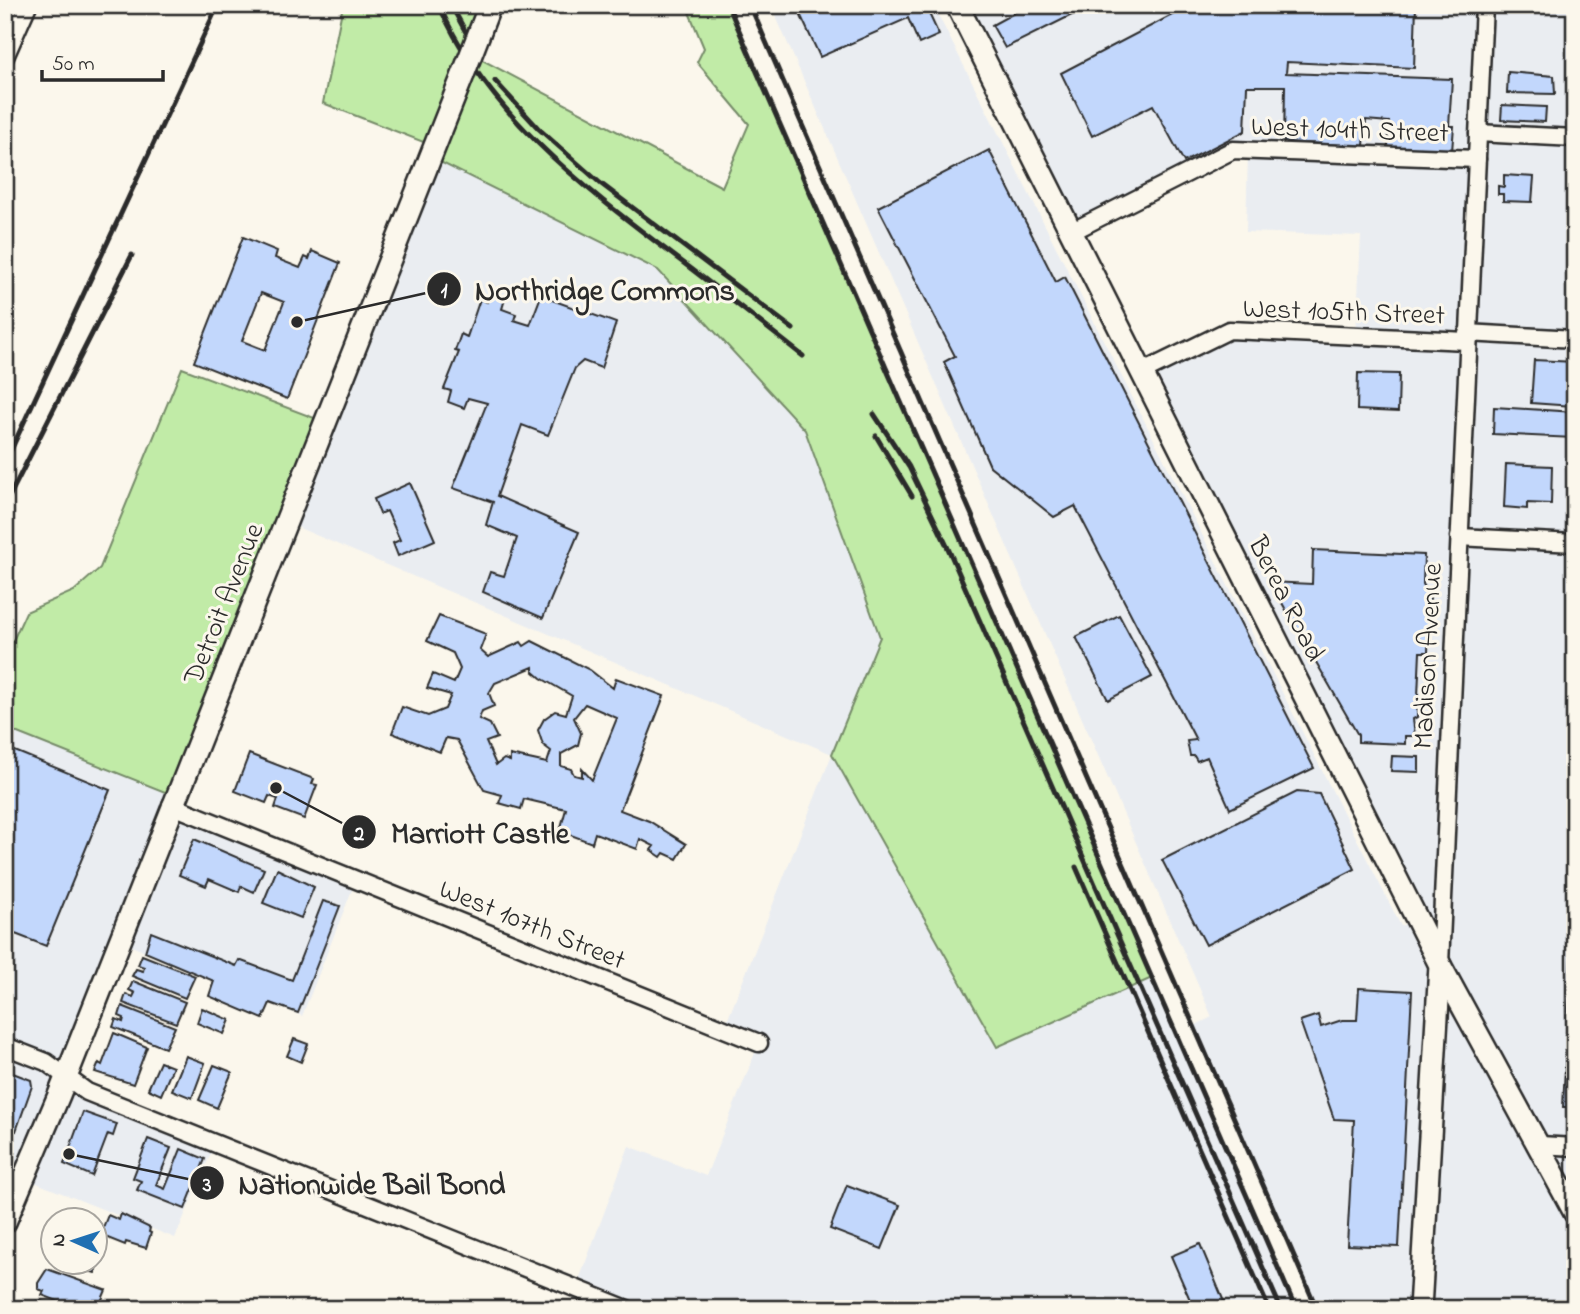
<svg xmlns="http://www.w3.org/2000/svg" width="1580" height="1314" font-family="'Indie Flower',sans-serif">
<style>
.built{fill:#eaedf1}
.green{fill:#c1eba7;stroke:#768b69;stroke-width:2}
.building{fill:#c2d7fc;stroke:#2b2b2b;stroke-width:2;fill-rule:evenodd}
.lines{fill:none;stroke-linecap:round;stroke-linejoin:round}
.minor-casing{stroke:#2b2b2b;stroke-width:21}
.major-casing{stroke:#2b2b2b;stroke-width:26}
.minor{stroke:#fbf7ec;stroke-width:16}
.major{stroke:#fbf7ec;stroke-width:21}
.rail{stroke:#2b2b2b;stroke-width:5}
.major-bridge-casing{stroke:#2b2b2b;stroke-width:26;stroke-linecap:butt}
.major-bridge{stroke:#fbf7ec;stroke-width:21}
.labels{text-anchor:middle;stroke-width:6;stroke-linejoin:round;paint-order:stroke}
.street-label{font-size:28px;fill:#2b2b2b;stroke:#fbf7ec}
.leader{fill:none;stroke:#2b2b2b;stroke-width:2.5}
.callout-dot{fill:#2b2b2b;stroke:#fbf7ec;stroke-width:2.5}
.mark-label{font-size:21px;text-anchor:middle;font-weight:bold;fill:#fff}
.callout-label{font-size:30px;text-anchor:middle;font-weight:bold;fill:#2b2b2b;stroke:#fbf7ec;stroke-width:6;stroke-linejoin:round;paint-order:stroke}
</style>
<rect width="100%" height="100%" fill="#fbf7ec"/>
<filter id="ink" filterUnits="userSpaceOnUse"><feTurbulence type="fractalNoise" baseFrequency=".0143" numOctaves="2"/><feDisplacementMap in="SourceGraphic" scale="14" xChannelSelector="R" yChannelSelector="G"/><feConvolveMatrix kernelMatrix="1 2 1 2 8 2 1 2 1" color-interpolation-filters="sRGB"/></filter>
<g filter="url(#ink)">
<!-- built -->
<g class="built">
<polygon points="771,5 933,5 1401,926 1416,919 1143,372 1229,330 1356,336 1361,236 1246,232 1248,151 1073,231 957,5 1575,5 1575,1309 1317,1309 1194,1026 1212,1017"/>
<polygon points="430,157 658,270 805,431 880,637 832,754 996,1047 1152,978 1296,1309 627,1309 576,1288 629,1146 706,1176 759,1043 724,1029 832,754 285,522"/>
<polygon points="5,728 175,796 172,804 356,880 302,1016 119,941 66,1076 215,1144 175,1238 24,1178 28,1168 5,1159"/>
</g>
<!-- green -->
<g class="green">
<polygon points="343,5 490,5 471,54 722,187 749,124 697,62 704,48 686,5 728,5 1152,978 997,1047 832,754 880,637 805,430 658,270 430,157 434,146 323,103"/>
<polygon points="182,368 325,422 175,796 5,728 5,658 26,612 74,591 100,568"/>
</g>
<!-- building -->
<g class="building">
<polygon points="820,5 925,5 939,35 919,44 908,18 820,57 800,14"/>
<polygon points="1029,5 1092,5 1005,48 992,25"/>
<polygon points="1191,5 1416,5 1414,68 1287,62 1286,73 1452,79 1449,126 1454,126 1452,151 1388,148 1389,122 1366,120 1364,146 1284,142 1285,86 1247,86 1245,131 1184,162 1153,105 1092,136 1061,73"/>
<polygon points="1508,72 1554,76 1555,94 1507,93"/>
<polygon points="1502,105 1546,107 1545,122 1501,120"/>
<polygon points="989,150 1056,282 1065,277 1314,768 1230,809 1207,757 1197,761 1194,756 1190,756 1187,741 1196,740 1075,506 1054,517 990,466 944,362 955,356 878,207"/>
<polygon points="1504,175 1534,177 1532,202 1503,201 1503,194 1498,194 1498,186 1504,187"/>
<path d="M 243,237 L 277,251 L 275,258 L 300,268 L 305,257 L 309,259 L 312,251 L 340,263 L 287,399 L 194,362 ZM 261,293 L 284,302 L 265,350 L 242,341 Z"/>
<polygon points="491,293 505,299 502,309 516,314 514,320 530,325 541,296 616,323 601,368 583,361 575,368 548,435 522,425 497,496 579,532 543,618 483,592 490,572 504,576 517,538 486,525 493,502 453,488 487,403 468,398 464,408 448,402 451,391 444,389 459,352 455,351 461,334 467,337 480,299 487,302"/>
<polygon points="1534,360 1575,362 1573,406 1531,403"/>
<polygon points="1358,373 1399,374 1398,412 1357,410"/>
<polygon points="1494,407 1575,412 1574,438 1493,434"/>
<polygon points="1506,464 1552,466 1551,504 1527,503 1527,509 1504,507"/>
<polygon points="410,483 435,540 398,556 393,543 400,540 387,511 380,514 374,499"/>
<polygon points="1313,550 1424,555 1423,584 1430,597 1428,652 1420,652 1417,717 1413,719 1415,736 1405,736 1405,744 1358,742 1358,735 1270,582 1312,584"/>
<polygon points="1119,615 1152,677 1108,700 1076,637"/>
<path d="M 439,616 L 486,634 L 480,650 L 488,657 L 521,642 L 524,646 L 532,641 L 590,670 L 613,688 L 616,678 L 664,696 L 620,810 L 649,821 L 686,844 L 677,859 L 664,853 L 661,857 L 651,850 L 654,846 L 640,839 L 637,849 L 595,833 L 592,843 L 560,831 L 566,809 L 524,799 L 521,809 L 499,803 L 502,795 L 484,790 L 457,740 L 446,738 L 440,752 L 392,733 L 402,707 L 428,716 L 445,709 L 451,695 L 427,688 L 433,674 L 454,683 L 460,669 L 453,653 L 427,641 ZM 533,667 L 533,671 L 541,678 L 572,696 L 566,714 L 555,711 L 544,719 L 538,730 L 543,745 L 551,751 L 547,763 L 510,755 L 510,761 L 504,759 L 496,765 L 486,742 L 497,738 L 490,724 L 479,719 L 482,711 L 494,706 L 489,693 L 495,683 ZM 585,704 L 617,718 L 592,780 L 582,769 L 582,777 L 574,775 L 571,769 L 561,766 L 561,754 L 578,745 L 581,733 L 574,718 Z"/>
<polygon points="5,747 110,790 46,946 5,930"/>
<polygon points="249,754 314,779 312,784 317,785 304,819 275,808 278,799 269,796 266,803 235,791"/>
<polygon points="1392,756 1419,757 1419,772 1391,771"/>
<polygon points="1297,792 1319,794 1355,869 1206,945 1162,860"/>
<polygon points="194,839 264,869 254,892 241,886 239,892 209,879 206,886 179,875"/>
<polygon points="1575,868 1575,1107 1563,1107"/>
<polygon points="277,869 314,887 301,918 263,903"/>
<polygon points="323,901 340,906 298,1013 270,1003 263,1019 209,996 214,981 145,952 151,932 236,966 239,960 292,980"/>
<polygon points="142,955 195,976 185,998 132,976 136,969 143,971 144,967 138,965"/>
<polygon points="133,981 185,1002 176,1023 123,1003 126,994 133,997 135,993 129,990"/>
<polygon points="1359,988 1412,991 1399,1247 1347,1245 1354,1120 1334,1119 1300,1021 1318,1015 1321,1027 1342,1020 1357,1020"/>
<polygon points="122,1006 175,1027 165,1048 113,1027 116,1019 123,1022 124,1018 119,1016"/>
<polygon points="202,1008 230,1020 224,1034 197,1023"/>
<polygon points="114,1033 147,1047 133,1084 95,1072 99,1063 102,1065"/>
<polygon points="294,1039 308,1044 301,1062 287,1056"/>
<polygon points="186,1056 205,1063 192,1098 172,1090"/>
<polygon points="160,1062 173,1067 161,1095 148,1089"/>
<polygon points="214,1065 232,1072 217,1108 199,1100"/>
<polygon points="5,1070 31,1080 32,1086 16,1131 11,1130 5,1143"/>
<polygon points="83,1112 117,1124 113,1136 108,1134 92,1176 64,1164"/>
<polygon points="148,1139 171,1148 156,1185 165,1189 181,1149 205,1159 185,1209 137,1190 141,1181 133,1178"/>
<polygon points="847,1185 900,1205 882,1249 830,1229"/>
<polygon points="121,1214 150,1228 149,1232 151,1233 146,1248 126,1242 125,1245 100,1235 108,1215 119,1220"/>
<polygon points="1200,1244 1227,1309 1194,1309 1171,1256"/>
<polygon points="94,1247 101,1250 95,1273 65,1263 94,1262"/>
<polygon points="47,1269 106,1290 98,1309 78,1309 42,1295 44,1291 38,1289 38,1283"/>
<polygon points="36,1301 41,1301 61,1309 29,1309"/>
</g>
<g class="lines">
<!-- minor casing -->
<g class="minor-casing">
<g id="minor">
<polyline points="5,57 28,5"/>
<polyline points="1478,133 1575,138"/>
<polyline points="1073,231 1233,150 1477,159"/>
<polyline points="1467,333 1575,339"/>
<polyline points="1143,372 1229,330 1467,341"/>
<polyline points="1459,537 1575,543"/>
<polyline points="171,805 759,1043"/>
<polyline points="1440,964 1484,5"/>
<polyline points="5,1046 46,1062 87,1092 627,1309"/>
<polyline points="1540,1145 1575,1147"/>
</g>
</g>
<!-- major casing -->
<g class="major-casing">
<g id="major">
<polyline points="957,5 1440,965 1575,1213"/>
<polyline points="480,31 490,5"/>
<polyline points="5,1222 59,1095 463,75"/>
<polyline points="1420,1309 1440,965"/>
</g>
</g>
<!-- minor -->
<use href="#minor" class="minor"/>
<!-- major -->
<use href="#major" class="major"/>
<!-- rail -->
<g class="rail">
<path d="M 439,5 C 487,114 581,185 673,255 C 717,288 760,322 803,356"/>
<polyline points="451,5 480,58"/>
<polyline points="728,5 1296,1309"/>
<polyline points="750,5 1317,1309"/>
<polyline points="495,81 539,129 600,183 793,329"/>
<polyline points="874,414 909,467 947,546 1281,1309"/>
<polyline points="876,436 912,496"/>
<polyline points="5,463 218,5"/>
<polyline points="5,505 132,255"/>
<polyline points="1076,867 1269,1309"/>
</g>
<!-- major-bridge casing -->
<g class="major-bridge-casing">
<polyline id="major-bridge" points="463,75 480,31"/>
</g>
<!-- major-bridge -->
<use href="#major-bridge" class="major-bridge"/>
</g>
</g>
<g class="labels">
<!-- street labels -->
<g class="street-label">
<text transform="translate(1350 128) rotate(2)" y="10">West 104th Street</text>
<text transform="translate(1344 310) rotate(2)" y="10">West 105th Street</text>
<text transform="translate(1288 598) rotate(63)" y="10">Berea Road</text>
<text transform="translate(222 603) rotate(-68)" y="10">Detroit Avenue</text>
<text transform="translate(1426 656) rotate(-87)" y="10">Madison Avenue</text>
<text transform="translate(533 923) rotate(22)" y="10">West 107th Street</text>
</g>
</g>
<!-- callouts -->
<path class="leader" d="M297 322L444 289M276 788L359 832M69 1154L207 1183"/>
<g class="callout-dot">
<circle cx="297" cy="322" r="7"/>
<circle cx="276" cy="788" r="7"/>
<circle cx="69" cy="1154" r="7"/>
<circle cx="444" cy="289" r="18"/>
<circle cx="359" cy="832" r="18"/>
<circle cx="207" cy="1183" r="18"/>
</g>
<g class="mark-label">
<text x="444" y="297">1</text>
<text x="359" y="840">2</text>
<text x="207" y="1191">3</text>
</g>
<g class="callout-label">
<text x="605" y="300">Northridge Commons</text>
<text x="480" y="843">Marriott Castle</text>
<text x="372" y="1194">Nationwide Bail Bond</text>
</g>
<!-- margin -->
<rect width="1580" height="1314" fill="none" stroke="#fbf7ec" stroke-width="28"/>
<rect x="14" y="14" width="1552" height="1286" fill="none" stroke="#2b2b2b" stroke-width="2.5" filter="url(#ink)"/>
<!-- north arrow -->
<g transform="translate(74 1241) rotate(273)"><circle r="33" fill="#fbf7ec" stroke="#a8a59f" stroke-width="2"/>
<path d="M0-5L12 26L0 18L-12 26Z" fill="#1f6fb2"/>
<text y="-10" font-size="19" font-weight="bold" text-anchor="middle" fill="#2b2b2b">N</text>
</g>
<!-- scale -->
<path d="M42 70v10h121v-10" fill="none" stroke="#2b2b2b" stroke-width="3.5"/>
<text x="52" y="70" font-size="21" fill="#2b2b2b" stroke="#fbf7ec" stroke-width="5" paint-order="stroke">50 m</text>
</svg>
